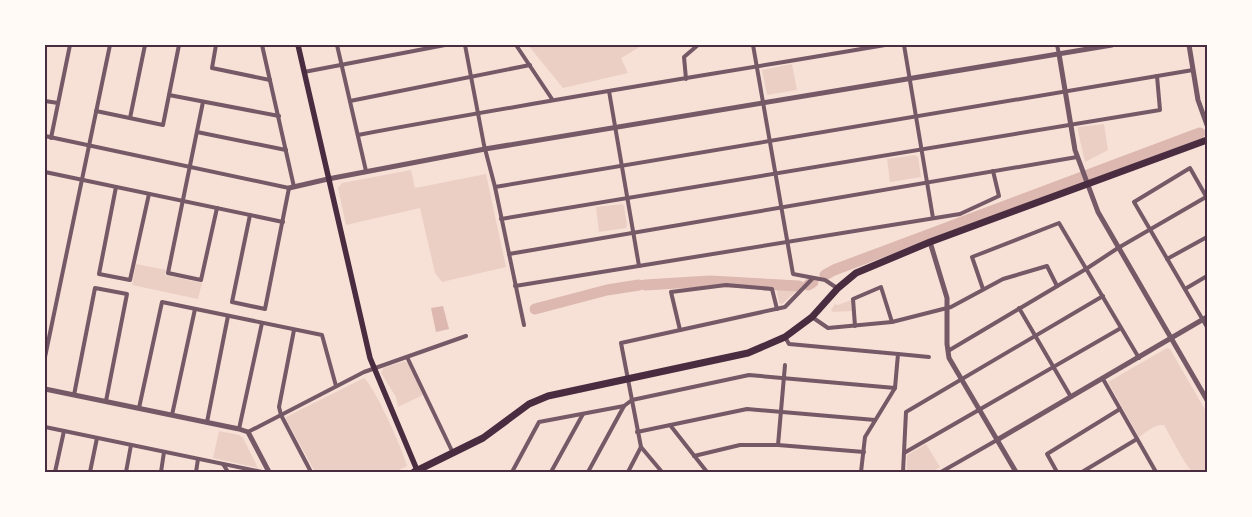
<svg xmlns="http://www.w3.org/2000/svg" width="1252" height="517" font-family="'Open Sans',sans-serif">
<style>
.green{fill:#ebcfc5}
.water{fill:#dcb8b0}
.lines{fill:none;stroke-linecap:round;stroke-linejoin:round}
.river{stroke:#dcb8b0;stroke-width:11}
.minor{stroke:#755966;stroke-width:4}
.tertiary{stroke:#755966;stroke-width:5}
.secondary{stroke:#4a2c40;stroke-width:5.5}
.trunk{stroke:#4a2c40;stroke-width:7}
.neatline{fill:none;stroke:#4a2c40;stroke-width:2}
</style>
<rect width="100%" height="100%" fill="#f7e1d7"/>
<!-- green -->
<g class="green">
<polygon points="528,45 643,45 621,58 628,73 563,88"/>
<polygon points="792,64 797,90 767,95 762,70"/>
<polygon points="1104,124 1108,150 1085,162 1078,131 1078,127"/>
<polygon points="915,155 918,157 921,177 890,182 887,159"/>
<polygon points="411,170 415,188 486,174 506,267 442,282 435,273 420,208 346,225 338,188 342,183"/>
<polygon points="622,204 624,206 627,225 626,228 599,232 596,207"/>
<polygon points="136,264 166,270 165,275 202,283 198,299 132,285"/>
<polygon points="776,286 798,287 800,288 782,304 779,303"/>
<polygon points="851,300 852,311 833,312 831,310 835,304 838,305"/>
<path d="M 1167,348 L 1170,349 L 1207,413 L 1207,472 L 1192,472 L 1184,461 L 1164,425 C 1155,424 1146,432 1139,437 L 1108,382 Z"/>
<polygon points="405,361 409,364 423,395 398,407 396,397 381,373 383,368"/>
<path d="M 364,378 C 375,387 402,449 407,466 L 395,472 L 315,472 L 286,419 L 286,417 Z"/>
<polygon points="219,431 239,435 243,438 258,468 213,458"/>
<polygon points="926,444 940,467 932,472 907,472 907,455"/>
</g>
<!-- water -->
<polygon class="water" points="443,306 449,329 436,332 431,308"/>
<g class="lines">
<!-- river -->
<g class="river">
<polyline points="825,275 834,270 1200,133"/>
<polyline points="645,285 710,281 799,286"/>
<polyline points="808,285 813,282"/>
<polyline points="535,309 607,290 639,285"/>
</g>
<!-- minor -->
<g class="minor">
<polyline points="216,45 212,68 270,80"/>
<polyline points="262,45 294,187"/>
<polyline points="337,45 366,171"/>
<polyline points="465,45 484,145 495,187 524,325"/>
<polyline points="516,45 552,99"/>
<polyline points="753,45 793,274 825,280 837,288"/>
<polyline points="904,45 933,218"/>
<polyline points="1057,45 1059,54"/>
<polyline points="304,72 445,45"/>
<polyline points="686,79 684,57 698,45"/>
<polyline points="609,91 639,266"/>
<polyline points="169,95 279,116"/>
<polyline points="45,101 58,103"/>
<polyline points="350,101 530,65"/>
<polyline points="203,102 168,273 201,280 217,208"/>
<polyline points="96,111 163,125 179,45"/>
<polyline points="130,118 145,45"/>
<polyline points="197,132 286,150"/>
<path d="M 358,135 C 533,102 709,75 885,45"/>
<polyline points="45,136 289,188 265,309 232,302 250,215"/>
<polyline points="51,138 70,45"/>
<polyline points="45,172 283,222"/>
<polyline points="116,187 99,274 130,280 149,194"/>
<polyline points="495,187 1193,70"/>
<polyline points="1207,198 1190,168 1134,202 1207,327"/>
<polyline points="501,219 1160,110 1157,76"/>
<polyline points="509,254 1077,157"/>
<polyline points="1167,259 1207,237"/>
<polyline points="515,286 960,214 999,196 993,171"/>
<polyline points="983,289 972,257 1059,223 1139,358"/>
<polyline points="1185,289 1207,276"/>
<polyline points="1019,308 1071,397"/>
<polyline points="812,317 828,328 892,322 951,307 1003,279 1047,266 1057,286"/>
<polyline points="855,326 853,299 881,287 892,322"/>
<polyline points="294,330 279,407 281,415 311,472"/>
<polyline points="680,330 671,292 726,285 772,289 777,309"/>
<polyline points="785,337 789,344 898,354 895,388 865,437 861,472"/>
<polyline points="948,351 1086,269 1118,248 1206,197"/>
<polyline points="898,354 929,357"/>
<polyline points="45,357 110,45"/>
<polyline points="407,357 453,453"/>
<polyline points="785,365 778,445 864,452"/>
<polyline points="1103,379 1156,472"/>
<polyline points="74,395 95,288 127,294 106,401"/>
<polyline points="139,408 162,302 322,335 336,386"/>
<polyline points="172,415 195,309"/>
<polyline points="207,422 228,316"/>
<polyline points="670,425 707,472"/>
<polyline points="45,427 262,472"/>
<polyline points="239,429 262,323"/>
<polyline points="248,432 364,372 466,336"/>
<polyline points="637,432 747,409 875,420"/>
<polyline points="904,453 1121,328"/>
<polyline points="694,456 740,445 778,445"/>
<polyline points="223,464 228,472"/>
<polyline points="55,472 64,431"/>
<polyline points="90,472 97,438"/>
<polyline points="126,472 131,445"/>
<polyline points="161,472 164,452"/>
<polyline points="196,472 198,459"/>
<polyline points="512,472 539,422 624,406 632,400 749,375 895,388"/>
<polyline points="551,472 583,414"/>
<polyline points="588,472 624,406"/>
<polyline points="628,472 641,447"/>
<polyline points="662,472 641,447 621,343 785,307 813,278"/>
<polyline points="903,472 906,412 1103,296"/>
<polyline points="941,472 997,440"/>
<polyline points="1057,472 1047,454 1120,409"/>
<polyline points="1082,472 1137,439"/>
</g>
<!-- tertiary -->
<g class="tertiary">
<polyline points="1189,45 1198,100 1207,125"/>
<polyline points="1059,54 1075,150 1098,212 1207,400"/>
<polyline points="289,188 328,179 485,149 1112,45"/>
<polyline points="930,242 947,298 947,344 949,358 1016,472"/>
<polyline points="45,389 239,429 248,432 269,472"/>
<polyline points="997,440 1207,317"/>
</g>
<!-- secondary -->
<polyline class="secondary" points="298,45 370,358 417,470"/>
<!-- trunk -->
<polyline class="trunk" points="414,472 483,438 529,404 548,396 748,353 785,337 812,317 838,288 856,273 930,242 1207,140"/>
</g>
<!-- border -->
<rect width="1252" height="517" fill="none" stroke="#fffaf5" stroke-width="92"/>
<rect x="46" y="46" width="1160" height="425" class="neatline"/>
</svg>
